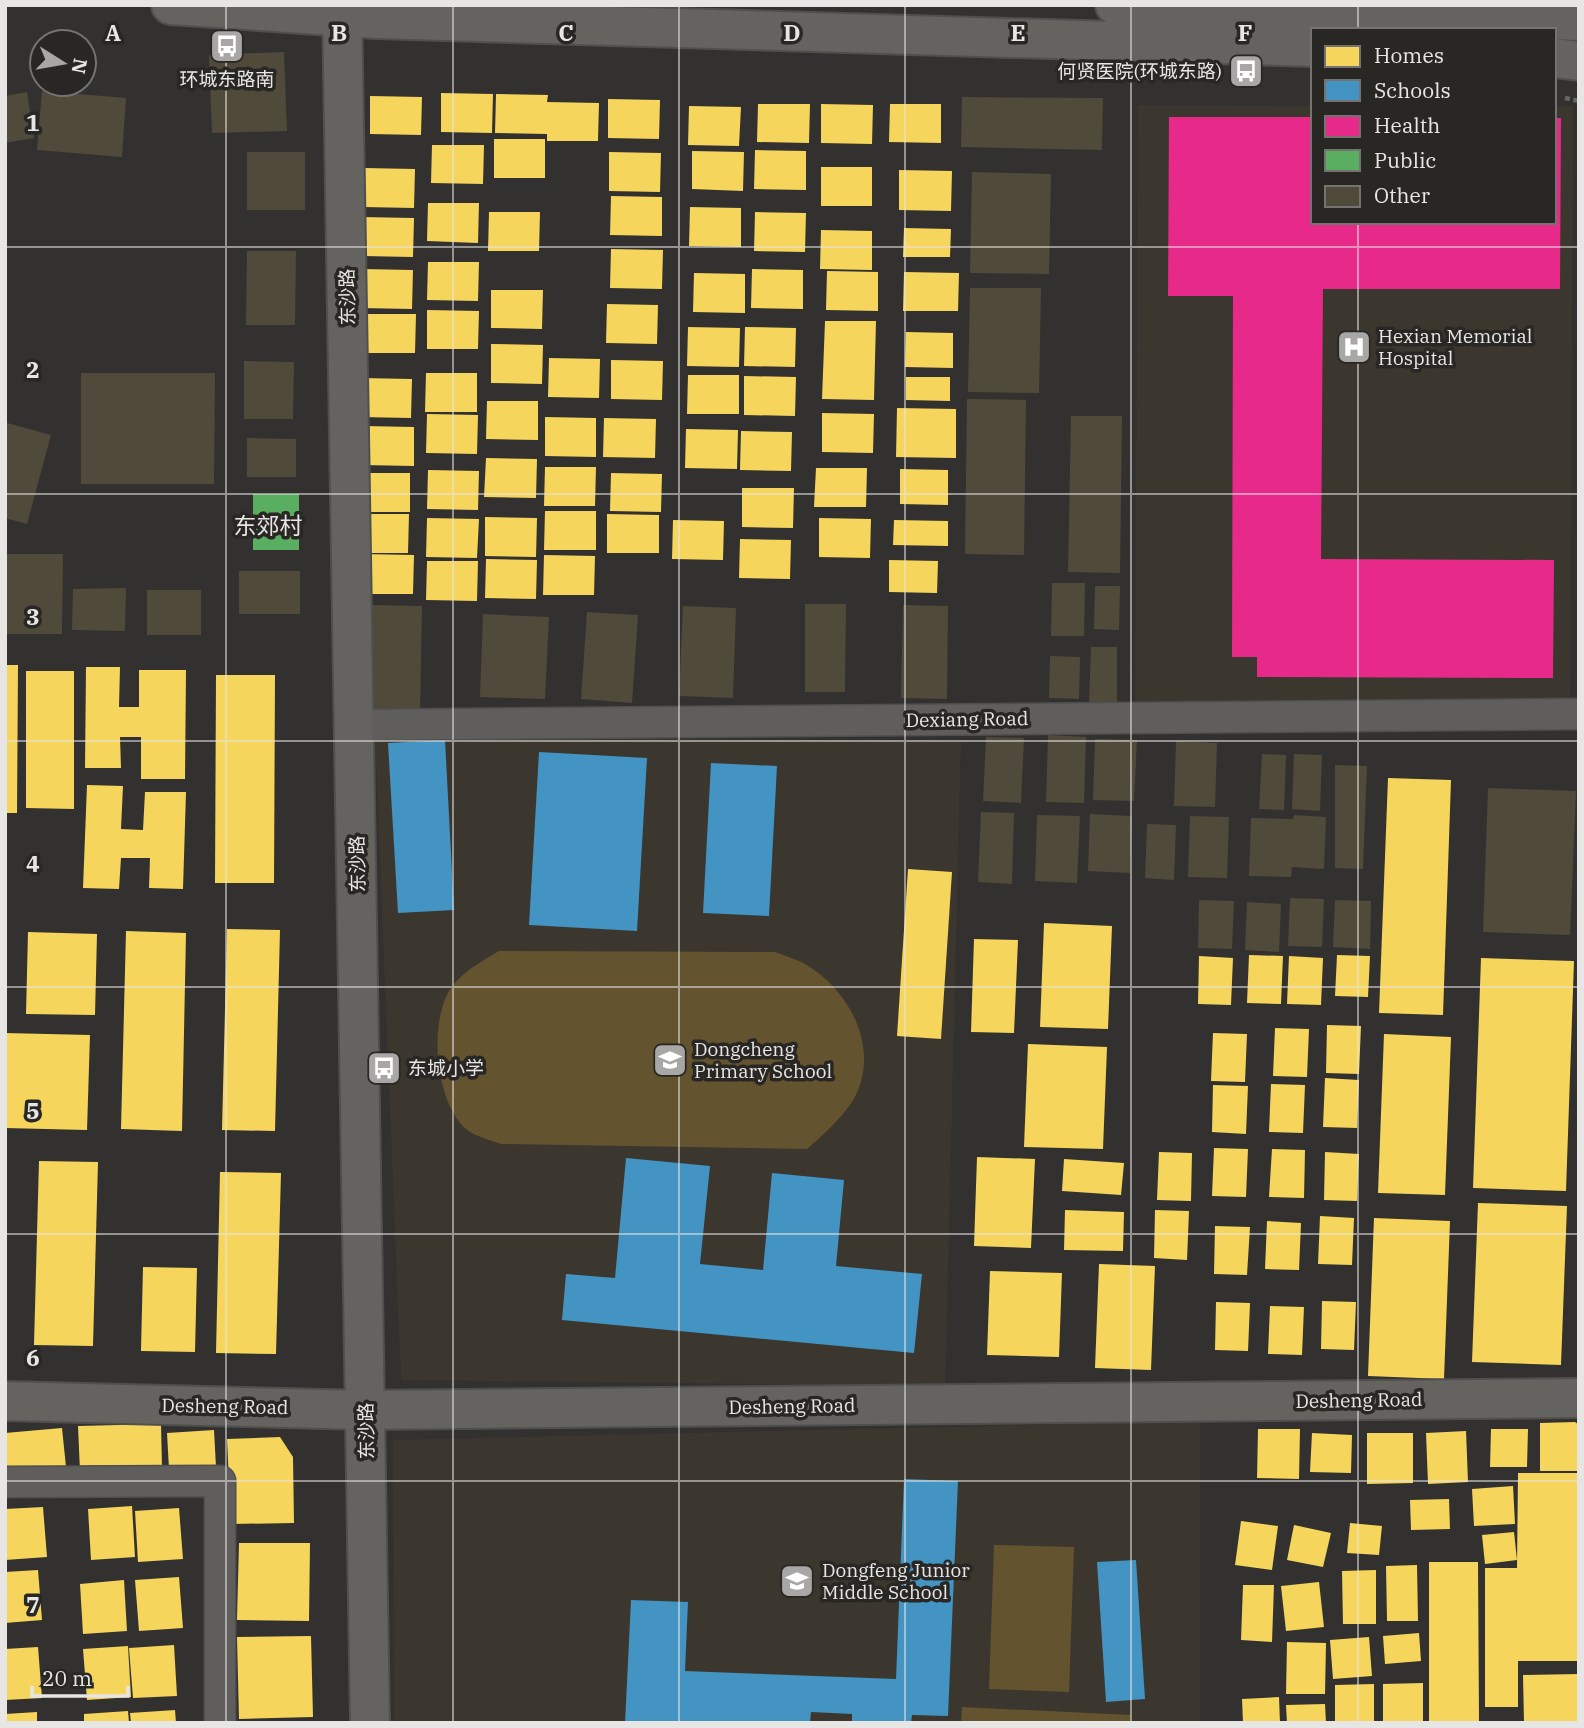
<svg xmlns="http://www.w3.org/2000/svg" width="1584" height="1728" font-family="'IBM Plex Serif','Noto Sans SC',serif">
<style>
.built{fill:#3b372f}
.green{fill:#63542f}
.homes{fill:#f6d55c}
.schools{fill:#4393c3}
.health{fill:#e7298a}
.public{fill:#5aae61}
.building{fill:#504a3b}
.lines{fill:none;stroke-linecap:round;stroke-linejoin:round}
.street-casing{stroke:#4f4f4d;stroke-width:33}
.secondary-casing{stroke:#4f4f4d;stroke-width:42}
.path{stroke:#656564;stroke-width:4.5;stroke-dasharray:5 3.5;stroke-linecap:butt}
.street{stroke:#5f5e5d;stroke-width:30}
.secondary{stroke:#64635f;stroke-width:38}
.grid{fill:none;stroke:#e7e6e4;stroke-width:2;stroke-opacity:0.55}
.labels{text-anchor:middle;stroke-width:7;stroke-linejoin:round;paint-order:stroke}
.poi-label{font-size:19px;fill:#e7e6e4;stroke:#292724;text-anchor:start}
.street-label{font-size:19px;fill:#e7e6e4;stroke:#292724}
.quarter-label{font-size:23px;fill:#e7e6e4;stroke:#292724}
.grid-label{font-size:23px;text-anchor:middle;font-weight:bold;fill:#e7e6e4;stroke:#292724;stroke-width:7;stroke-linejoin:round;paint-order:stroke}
</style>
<rect width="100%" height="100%" fill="#32312f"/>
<!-- built -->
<g class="built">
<polygon points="1138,105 1313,106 1313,222 1554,222 1554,106 1573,106 1570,704 1135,703"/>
<polygon points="375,737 961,741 945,1386 401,1380"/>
<polygon points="1200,1421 1200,1723 394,1723 393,1440"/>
</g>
<!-- green -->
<g class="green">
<path d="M 499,951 L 775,952 C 785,956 796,959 805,964 C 852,991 882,1053 852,1102 C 840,1120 823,1135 807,1149 L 501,1144 C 490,1140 474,1136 466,1129 C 434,1101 427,1014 455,983 C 467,969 484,960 499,951 Z"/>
<polygon points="994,1545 1074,1547 1069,1692 989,1689"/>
<polygon points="962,1707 1131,1715 1130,1723 961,1723"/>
</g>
<!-- homes -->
<g class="homes">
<polygon points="441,93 493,94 492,133 441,132"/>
<polygon points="496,94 548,95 547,102 599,103 598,141 547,141 547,134 495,133"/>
<polygon points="370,96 422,97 421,135 370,134"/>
<polygon points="608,99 660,100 659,139 608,138"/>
<polygon points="758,104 810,104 809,143 757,142"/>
<polygon points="821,104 873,105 872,144 821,143"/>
<polygon points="890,104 941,104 941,143 889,142"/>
<polygon points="689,106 741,107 739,146 688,145"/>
<rect x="494" y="139" width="51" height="39"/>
<polygon points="432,145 484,145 483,184 431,183"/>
<polygon points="755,150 806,151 806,190 754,189"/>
<polygon points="692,151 744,152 743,191 692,189"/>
<polygon points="609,152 661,153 660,192 609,191"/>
<rect x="821" y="167" width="51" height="39"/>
<polygon points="364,168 415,169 414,208 363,207"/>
<polygon points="899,170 952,171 951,211 899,210"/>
<polygon points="611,196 662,197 662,236 610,235"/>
<polygon points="428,203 479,203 478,243 427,241"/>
<polygon points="690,207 741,208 741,247 689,246"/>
<polygon points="489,212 540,212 539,251 488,251"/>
<polygon points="755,212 806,213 805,252 754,251"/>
<polygon points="362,217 414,218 413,257 362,256"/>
<polygon points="904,228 951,229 950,257 903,257"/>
<polygon points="821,230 872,231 872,270 820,269"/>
<polygon points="611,249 663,250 662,289 610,288"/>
<polygon points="428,262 479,262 478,301 427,300"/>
<polygon points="361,269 413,270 412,309 360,308"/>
<polygon points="752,269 803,270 803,309 751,308"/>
<polygon points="827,271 878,272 878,311 826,310"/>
<polygon points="904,272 959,273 958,311 903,311"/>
<polygon points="694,273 745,274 745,313 693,312"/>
<polygon points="491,290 543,290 542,329 491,328"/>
<polygon points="607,304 658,305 657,344 606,343"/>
<polygon points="427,310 479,311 478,349 427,349"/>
<polygon points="365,314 416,314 415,353 364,353"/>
<polygon points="825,321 876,321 874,400 822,399"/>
<polygon points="688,327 740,328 739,367 687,366"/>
<polygon points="745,327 796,328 795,367 744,366"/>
<polygon points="906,332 953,333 953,368 905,367"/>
<polygon points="491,344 543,345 542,384 491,383"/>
<polygon points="549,358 600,359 599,398 548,397"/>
<polygon points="611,360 663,361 662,400 611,399"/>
<polygon points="426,373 477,373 477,412 425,412"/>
<polygon points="688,375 739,375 739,414 687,414"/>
<polygon points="744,376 796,377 795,416 744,415"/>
<polygon points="906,377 950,377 950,401 906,400"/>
<polygon points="361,378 412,379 411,418 360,417"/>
<polygon points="487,401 538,401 538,440 486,439"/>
<polygon points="897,408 956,409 956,458 896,457"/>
<polygon points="822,413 874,414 873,453 822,452"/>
<polygon points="427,414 478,415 477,454 426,453"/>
<polygon points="545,417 596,418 596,457 545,456"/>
<polygon points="604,418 656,419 655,458 603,457"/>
<polygon points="363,426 414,427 414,466 362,465"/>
<polygon points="686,429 738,430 737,469 685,468"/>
<polygon points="741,431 792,432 791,471 740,470"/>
<polygon points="486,458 537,459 536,498 484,497"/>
<polygon points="545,467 596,467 595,506 544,506"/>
<polygon points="816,468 867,468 866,507 814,507"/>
<polygon points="900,469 948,470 948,505 900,504"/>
<polygon points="428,470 479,471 478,510 427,509"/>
<rect x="359" y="473" width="51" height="39"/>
<polygon points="611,473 662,474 661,512 610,511"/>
<polygon points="742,488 794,488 793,528 742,527"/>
<polygon points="545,511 596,511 596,550 544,550"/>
<polygon points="358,514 409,514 408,553 357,553"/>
<polygon points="607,514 659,515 659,553 607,553"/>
<polygon points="485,517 537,518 536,557 485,556"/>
<polygon points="427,518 479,519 477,558 426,557"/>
<polygon points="819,518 871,519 870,558 819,557"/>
<polygon points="673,520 724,521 723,560 672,559"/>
<polygon points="894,520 948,521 948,546 893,545"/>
<polygon points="740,539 791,540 790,579 739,578"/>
<polygon points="362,554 414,555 413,594 361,594"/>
<polygon points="544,555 595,556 594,595 543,595"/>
<polygon points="486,559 537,560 536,599 485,598"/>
<polygon points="889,560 938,561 937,593 889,592"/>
<polygon points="427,561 478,561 477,601 426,600"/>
<polygon points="5,665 18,665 17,813 5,813"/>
<polygon points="86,667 120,667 119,707 139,707 139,670 186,670 185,779 141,779 141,737 120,737 121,768 85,768"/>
<polygon points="26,671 74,671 74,809 26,808"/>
<polygon points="216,675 275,675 274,883 215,883"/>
<polygon points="1388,778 1451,780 1443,1015 1379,1013"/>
<polygon points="87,785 123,786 121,829 143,830 145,792 186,792 183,889 149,888 150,858 121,858 119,889 83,888"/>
<polygon points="908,869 952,872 941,1039 897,1036"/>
<polygon points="1044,923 1112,926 1108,1029 1040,1027"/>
<polygon points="227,929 280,930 275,1131 222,1130"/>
<polygon points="126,931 186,933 182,1131 121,1129"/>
<polygon points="28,932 97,934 95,1015 26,1014"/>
<polygon points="974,939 1018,940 1014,1033 971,1032"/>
<polygon points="1249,955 1283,956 1281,1004 1247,1003"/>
<polygon points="1337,955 1370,956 1368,997 1335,996"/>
<polygon points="1199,956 1233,958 1231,1005 1198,1004"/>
<polygon points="1289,956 1323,958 1321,1005 1287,1004"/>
<polygon points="1481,958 1574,961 1566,1191 1473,1188"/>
<polygon points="1327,1025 1361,1026 1359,1074 1326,1073"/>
<polygon points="1275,1028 1309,1029 1307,1077 1273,1076"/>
<polygon points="5,1033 90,1035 87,1130 5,1128"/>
<polygon points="1213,1033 1247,1034 1245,1082 1211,1081"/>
<polygon points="1384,1034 1451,1037 1445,1195 1378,1193"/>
<polygon points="1028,1044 1107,1047 1103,1149 1024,1147"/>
<polygon points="1325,1078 1359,1080 1357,1128 1323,1127"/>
<polygon points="1271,1084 1305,1085 1303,1133 1269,1132"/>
<polygon points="1213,1085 1248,1086 1246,1134 1212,1132"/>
<polygon points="1214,1148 1248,1149 1246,1197 1212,1196"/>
<polygon points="1272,1149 1305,1150 1304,1198 1269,1197"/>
<polygon points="1159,1152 1192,1153 1191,1201 1157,1200"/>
<polygon points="1325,1152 1359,1154 1357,1201 1324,1200"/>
<polygon points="977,1157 1035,1159 1031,1248 974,1246"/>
<polygon points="1064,1159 1124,1163 1121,1195 1062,1191"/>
<polygon points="39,1161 98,1162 93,1346 34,1345"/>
<polygon points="220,1172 281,1173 276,1354 216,1353"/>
<polygon points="1478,1203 1567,1206 1561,1365 1472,1362"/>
<polygon points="1065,1210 1124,1212 1123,1251 1064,1250"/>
<polygon points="1155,1210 1189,1211 1187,1260 1154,1258"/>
<polygon points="1320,1216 1354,1218 1352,1265 1318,1264"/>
<polygon points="1374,1218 1450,1221 1444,1379 1368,1376"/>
<polygon points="1267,1221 1301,1223 1299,1270 1265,1269"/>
<polygon points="1215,1226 1250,1227 1247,1275 1214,1274"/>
<polygon points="1099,1264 1155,1266 1151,1370 1095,1368"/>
<polygon points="143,1267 197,1268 195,1352 141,1351"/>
<polygon points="990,1271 1062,1273 1059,1357 987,1355"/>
<polygon points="1322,1301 1356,1302 1354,1350 1321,1349"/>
<polygon points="1216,1302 1250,1303 1248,1351 1215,1350"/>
<polygon points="1270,1306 1304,1307 1302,1355 1268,1354"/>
<polygon points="1575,1422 1579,1425 1579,1471 1540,1471 1540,1423"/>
<polygon points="161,1424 162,1468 80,1471 78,1426"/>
<polygon points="62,1428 66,1467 5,1473 5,1433"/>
<polygon points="1258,1429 1300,1429 1299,1479 1257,1478"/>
<polygon points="1491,1429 1528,1429 1527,1467 1490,1467"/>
<polygon points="214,1430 216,1467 169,1469 167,1433"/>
<polygon points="1466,1431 1468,1482 1428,1484 1426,1433"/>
<polygon points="1312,1433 1352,1435 1351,1473 1310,1472"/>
<polygon points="1367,1433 1413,1433 1413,1483 1367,1484"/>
<polygon points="280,1437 293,1457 294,1523 231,1524 227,1439"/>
<polygon points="1518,1473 1579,1473 1579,1661 1518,1661 1518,1707 1485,1707 1485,1568 1517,1568"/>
<polygon points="1513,1486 1515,1524 1474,1526 1472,1489"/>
<polygon points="1449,1499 1450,1529 1411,1530 1410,1500"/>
<polygon points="132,1506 135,1557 91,1560 88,1509"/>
<polygon points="43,1507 47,1557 5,1560 5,1509"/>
<polygon points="179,1508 183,1559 138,1562 135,1511"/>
<polygon points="1241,1521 1278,1526 1272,1570 1235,1565"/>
<polygon points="1350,1523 1382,1526 1379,1555 1347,1553"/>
<polygon points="1294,1525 1331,1533 1323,1567 1287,1560"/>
<polygon points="1514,1532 1517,1560 1485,1564 1482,1535"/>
<polygon points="239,1543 310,1543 309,1621 237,1620"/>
<polygon points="1429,1562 1478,1562 1479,1723 1429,1723"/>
<polygon points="1417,1565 1418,1621 1387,1621 1386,1566"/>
<polygon points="38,1570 42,1620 5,1623 5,1572"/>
<polygon points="1376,1570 1376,1624 1343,1624 1342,1571"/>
<polygon points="179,1577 183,1628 139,1631 135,1580"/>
<polygon points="124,1580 127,1631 83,1634 80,1584"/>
<polygon points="1319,1582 1324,1627 1286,1631 1281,1586"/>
<polygon points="1243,1585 1274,1585 1272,1642 1241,1640"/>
<polygon points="1419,1633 1421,1661 1385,1664 1383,1636"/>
<polygon points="311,1636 313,1717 239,1719 237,1637"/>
<polygon points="1369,1637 1372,1676 1333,1679 1330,1640"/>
<polygon points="1287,1642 1326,1643 1325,1694 1286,1694"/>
<polygon points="174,1645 177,1696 133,1698 129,1648"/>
<polygon points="128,1646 131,1697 87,1700 83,1649"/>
<polygon points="38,1647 42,1698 5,1700 5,1649"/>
<polygon points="1579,1674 1579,1723 1524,1723 1523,1675"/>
<polygon points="1423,1683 1423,1723 1383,1723 1383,1684"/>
<polygon points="1374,1684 1374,1723 1335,1723 1335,1685"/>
<polygon points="1279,1697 1280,1723 1243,1723 1242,1699"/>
<polygon points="1325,1704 1326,1723 1287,1723 1286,1705"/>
<polygon points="175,1710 176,1723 131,1723 130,1713"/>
<polygon points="128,1711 129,1723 84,1723 84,1714"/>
<polygon points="37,1712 37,1723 5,1723 5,1714"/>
</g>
<!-- schools -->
<g class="schools">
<polygon points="445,740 454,910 398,913 388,743"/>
<polygon points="539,752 647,758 637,931 529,925"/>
<polygon points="711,763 777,766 769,916 703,913"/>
<polygon points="626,1158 710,1166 700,1264 763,1270 772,1173 844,1180 836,1266 922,1274 914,1353 562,1320 566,1274 615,1278"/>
<polygon points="904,1479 958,1481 948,1716 912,1715 911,1723 852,1723 852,1714 811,1712 810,1723 625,1723 631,1600 688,1602 685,1671 896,1679"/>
<polygon points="1136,1560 1145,1699 1106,1702 1097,1562"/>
</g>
<!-- health -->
<polygon class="health" points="1169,117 1313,117 1313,222 1554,222 1554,118 1561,118 1560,289 1323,289 1321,559 1554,560 1553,678 1257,677 1257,657 1232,657 1233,296 1168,296"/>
<!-- public -->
<rect class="public" x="253" y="494" width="46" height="56"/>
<!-- building -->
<g class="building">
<polygon points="284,52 287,131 212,133 209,55"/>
<polygon points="42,91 126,98 122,157 37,150"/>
<polygon points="27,92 34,138 5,143 5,96"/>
<polygon points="962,97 1103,98 1102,150 961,147"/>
<rect x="247" y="152" width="58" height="58"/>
<polygon points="972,172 1051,174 1049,274 970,273"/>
<polygon points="247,251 296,251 295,325 246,325"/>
<polygon points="970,288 1041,288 1039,393 968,392"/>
<polygon points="244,361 294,362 293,419 244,419"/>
<polygon points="81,373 215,373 214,484 81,484"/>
<polygon points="967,399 1026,400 1024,555 965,554"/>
<polygon points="1071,416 1122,416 1120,573 1068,572"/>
<polygon points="7,423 51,435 27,524 5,518"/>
<polygon points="247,438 296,439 296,477 247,477"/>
<polygon points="6,554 63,554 62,634 6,634"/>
<rect x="239" y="571" width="61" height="43"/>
<polygon points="1052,583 1085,583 1084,636 1051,636"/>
<polygon points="1095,586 1120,586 1119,630 1094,629"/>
<polygon points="126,588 125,631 72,630 73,589"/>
<rect x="147" y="590" width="54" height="45"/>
<polygon points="805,604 846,604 845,692 805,692"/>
<polygon points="372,605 422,606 420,716 370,715"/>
<polygon points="903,605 948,606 947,699 901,698"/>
<polygon points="683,606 736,608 733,698 679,696"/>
<polygon points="587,612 638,615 632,703 581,699"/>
<polygon points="483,614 549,617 545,699 480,697"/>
<polygon points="1091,647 1117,647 1117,703 1089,703"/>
<polygon points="1050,656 1080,657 1079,699 1049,698"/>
<polygon points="1048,735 1086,737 1084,803 1046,802"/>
<polygon points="986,737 1024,738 1021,803 983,801"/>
<polygon points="1095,739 1137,740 1134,801 1093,800"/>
<polygon points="1176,741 1217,743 1215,807 1174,806"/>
<polygon points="1262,754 1286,755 1284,810 1259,809"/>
<polygon points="1294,754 1322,755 1320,811 1292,809"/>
<polygon points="1335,765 1367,766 1363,869 1335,868"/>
<polygon points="1488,788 1576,791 1570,935 1483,932"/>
<polygon points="981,812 1014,813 1012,884 978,882"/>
<polygon points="1090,814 1132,816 1130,873 1088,871"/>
<polygon points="1037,815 1080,816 1077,883 1035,881"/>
<polygon points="1294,815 1326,817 1324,869 1292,867 1291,877 1249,876 1251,818 1293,819"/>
<polygon points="1190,816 1229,817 1227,878 1188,877"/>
<polygon points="1147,824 1176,825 1174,880 1145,878"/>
<polygon points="1290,898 1324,899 1322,947 1288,946"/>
<polygon points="1199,900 1234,901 1232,949 1198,948"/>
<polygon points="1335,900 1371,901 1370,949 1333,947"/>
<polygon points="1247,902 1281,904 1279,952 1245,950"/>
</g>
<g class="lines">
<!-- street casing -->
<g class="street-casing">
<g id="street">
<polyline points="354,725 1579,714"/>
<polyline points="5,1482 220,1481 220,1723"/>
</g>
</g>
<!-- secondary casing -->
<g class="secondary-casing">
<g id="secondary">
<polyline points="171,5 377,19 1313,47"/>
<polyline points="342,5 370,1723"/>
<polyline points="1115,5 1579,21"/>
<polyline points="1554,58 1579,61"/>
<polyline points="5,1401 365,1410 1579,1398"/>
</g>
</g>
<!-- path -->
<polyline class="path" points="1565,98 1579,101"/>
<!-- street -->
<use href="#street" class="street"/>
<!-- secondary -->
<use href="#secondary" class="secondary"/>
</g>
<!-- grid -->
<path class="grid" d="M 226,5 L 226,1723M 453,5 L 453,1723M 679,5 L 679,1723M 905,5 L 905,1723M 1131,5 L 1131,1723M 1358,5 L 1358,30M 1358,222 L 1358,1723M 5,247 L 1579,247M 5,494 L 1579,494M 5,741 L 1579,741M 5,987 L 1579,987M 5,1234 L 1579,1234M 5,1481 L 1579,1481"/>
<!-- icons -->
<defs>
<g id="bus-square" transform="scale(1.75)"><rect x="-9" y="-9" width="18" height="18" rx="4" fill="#a8a7a5" stroke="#292724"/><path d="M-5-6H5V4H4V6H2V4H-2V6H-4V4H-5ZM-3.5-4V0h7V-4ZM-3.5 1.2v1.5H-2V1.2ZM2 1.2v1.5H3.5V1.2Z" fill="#fff"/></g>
<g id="hospital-square" transform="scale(1.75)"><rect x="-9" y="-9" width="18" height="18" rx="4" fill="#a8a7a5" stroke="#292724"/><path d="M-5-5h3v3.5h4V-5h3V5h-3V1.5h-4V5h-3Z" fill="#fff"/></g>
<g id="school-square" transform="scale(1.75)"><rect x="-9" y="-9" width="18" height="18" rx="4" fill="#a8a7a5" stroke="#292724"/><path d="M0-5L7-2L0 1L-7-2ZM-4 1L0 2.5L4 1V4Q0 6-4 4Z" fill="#fff"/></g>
</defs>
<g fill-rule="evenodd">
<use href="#bus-square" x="227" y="46"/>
<use href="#bus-square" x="1246" y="71"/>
<use href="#hospital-square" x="1354" y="347"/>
<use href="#school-square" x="670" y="1060"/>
<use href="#bus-square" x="384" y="1068"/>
<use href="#school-square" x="797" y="1581"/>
</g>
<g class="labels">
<!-- poi labels -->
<g class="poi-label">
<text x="1222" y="78" text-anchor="end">何贤医院(环城东路)</text>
<text x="227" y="86" text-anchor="middle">环城东路南</text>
<text x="1378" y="343">Hexian Memorial<tspan x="1378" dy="22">Hospital</tspan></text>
<text x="694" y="1056">Dongcheng<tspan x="694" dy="22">Primary School</tspan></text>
<text x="408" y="1075">东城小学</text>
<text x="822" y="1577">Dongfeng Junior<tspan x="822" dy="22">Middle School</tspan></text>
</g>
<!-- street labels -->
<g class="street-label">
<text transform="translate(347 297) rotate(-91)" y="7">东沙路</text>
<text transform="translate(967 719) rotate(-1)" y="7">Dexiang Road</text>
<text transform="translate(357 864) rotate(-91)" y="7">东沙路</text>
<text transform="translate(1359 1400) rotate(-1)" y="7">Desheng Road</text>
<text transform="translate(225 1406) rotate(1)" y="7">Desheng Road</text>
<text transform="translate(792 1406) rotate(-1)" y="7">Desheng Road</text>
<text transform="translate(366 1431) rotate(-91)" y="7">东沙路</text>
</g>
<!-- quarter labels -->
<g class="quarter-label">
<text x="268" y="534">东郊村</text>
</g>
</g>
<g class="grid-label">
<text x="113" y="41">A</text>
<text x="339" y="41">B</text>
<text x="566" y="41">C</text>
<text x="792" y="41">D</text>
<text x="1018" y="41">E</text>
<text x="1245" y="41">F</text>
<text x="33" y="131">1</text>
<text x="33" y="378">2</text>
<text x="33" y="625">3</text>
<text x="33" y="872">4</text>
<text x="33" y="1119">5</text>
<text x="33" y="1366">6</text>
<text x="33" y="1613">7</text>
</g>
<!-- border -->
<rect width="1584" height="1728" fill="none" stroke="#e7e6e4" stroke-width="14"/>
<!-- legend -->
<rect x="1311" y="28" width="245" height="196" fill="#292724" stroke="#757371" stroke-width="2"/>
<rect x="1325" y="46" width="35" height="21" fill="#f6d55c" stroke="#757371" stroke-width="2"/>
<text x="1374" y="63" font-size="21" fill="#e7e6e4">Homes</text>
<rect x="1325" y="80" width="35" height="21" fill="#4393c3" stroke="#757371" stroke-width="2"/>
<text x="1374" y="98" font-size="21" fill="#e7e6e4">Schools</text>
<rect x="1325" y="116" width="35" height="21" fill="#e7298a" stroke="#757371" stroke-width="2"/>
<text x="1374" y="133" font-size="21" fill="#e7e6e4">Health</text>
<rect x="1325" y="150" width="35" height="21" fill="#5aae61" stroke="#757371" stroke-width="2"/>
<text x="1374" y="168" font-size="21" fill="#e7e6e4">Public</text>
<rect x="1325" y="186" width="35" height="21" fill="#504a3b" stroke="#757371" stroke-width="2"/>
<text x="1374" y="203" font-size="21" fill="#e7e6e4">Other</text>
<!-- north arrow -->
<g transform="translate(63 63) rotate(101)"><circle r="33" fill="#292724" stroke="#757371" stroke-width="2"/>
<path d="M0-5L12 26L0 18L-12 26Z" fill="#a8a7a5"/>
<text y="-10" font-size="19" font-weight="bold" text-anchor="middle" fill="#e7e6e4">N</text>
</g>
<!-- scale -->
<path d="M32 1686v10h96v-10" fill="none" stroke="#e7e6e4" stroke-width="3.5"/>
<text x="42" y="1686" font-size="21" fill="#e7e6e4" stroke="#292724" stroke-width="5" paint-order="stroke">20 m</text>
</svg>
